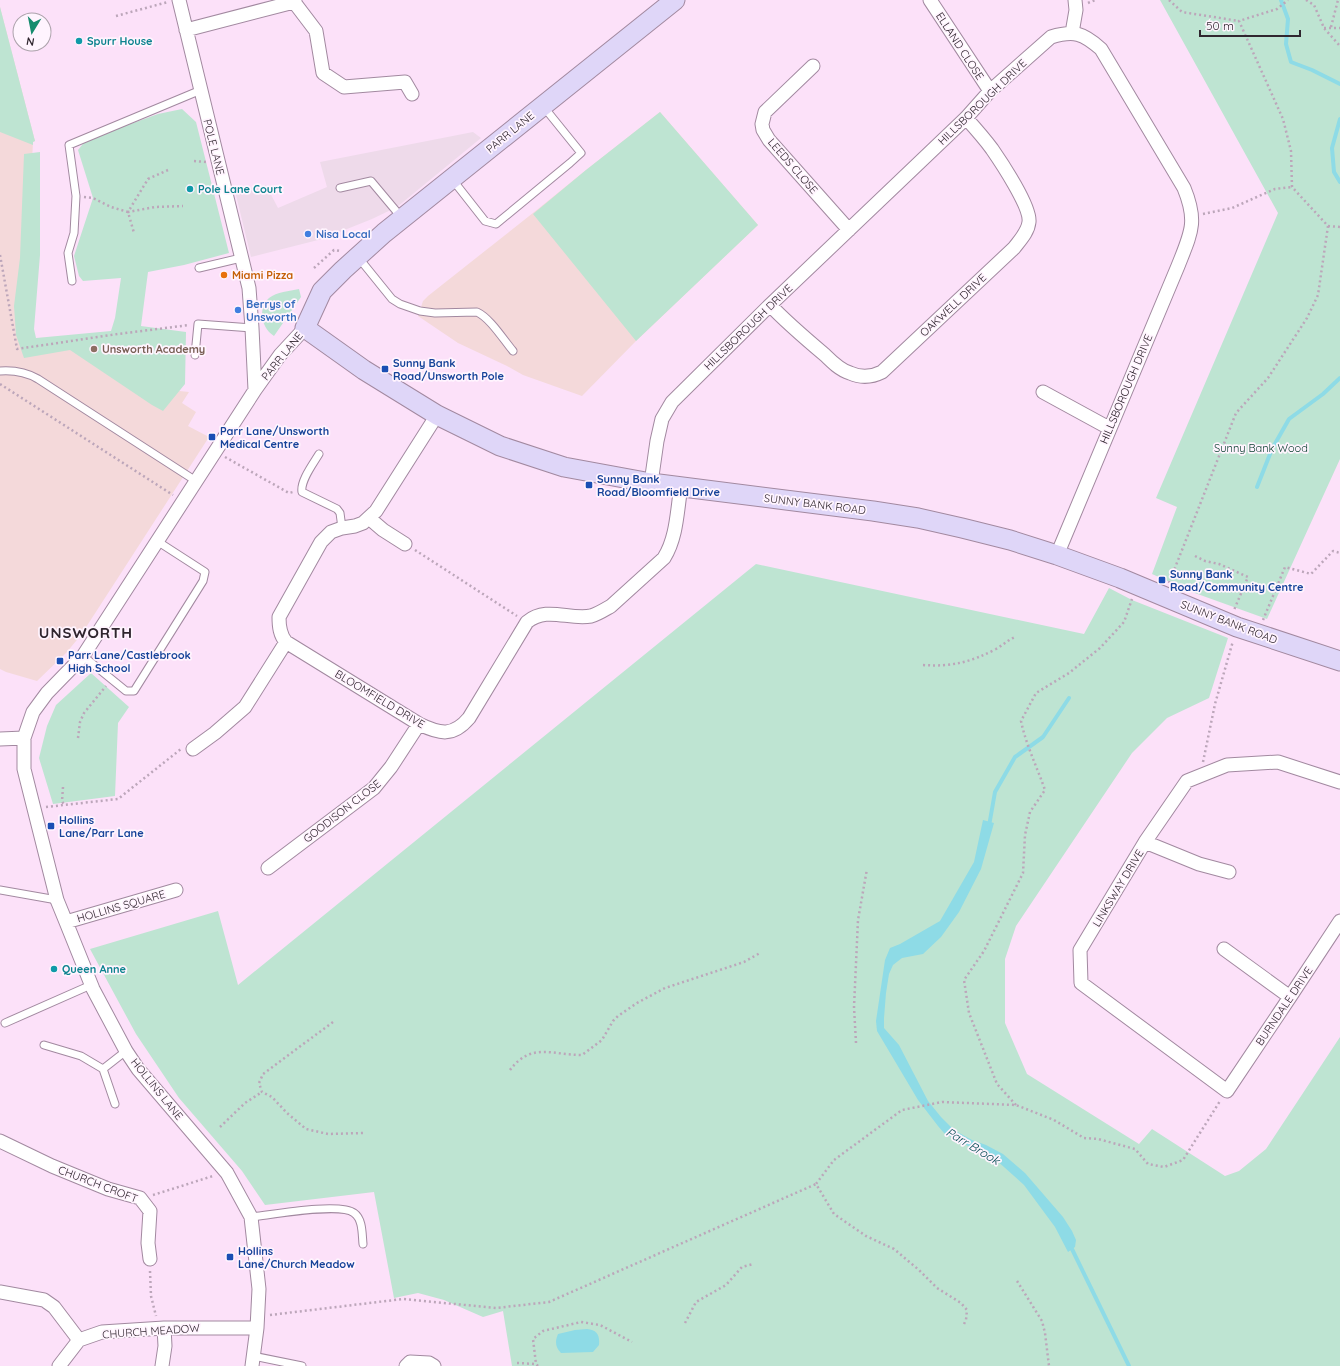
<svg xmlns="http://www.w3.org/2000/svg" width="1340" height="1366" viewBox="0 0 1340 1366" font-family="Quicksand,sans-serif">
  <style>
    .commercial { fill: #eedaea }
    .education { fill: #f4d9da }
    .green { fill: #bee4d2 }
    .water { fill: #8edbe6 }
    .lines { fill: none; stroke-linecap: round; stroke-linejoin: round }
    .stream { stroke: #8edbe6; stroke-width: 4 }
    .lane-casing { stroke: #a289a0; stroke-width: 9 }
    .street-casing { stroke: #a289a0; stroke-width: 15 }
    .secondary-casing { stroke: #a289a0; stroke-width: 21 }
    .path { stroke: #bca6ba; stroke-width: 2.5; stroke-dasharray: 2 3; stroke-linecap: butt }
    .lane { stroke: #fff; stroke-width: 7 }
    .street { stroke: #fff; stroke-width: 13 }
    .secondary { stroke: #dfd6f8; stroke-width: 19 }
    .culture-dot { fill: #0f9aa8; stroke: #fff4fe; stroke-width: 1.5 }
    .shop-dot { fill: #3f7fe0; stroke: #fff4fe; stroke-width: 1.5 }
    .food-dot { fill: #e8710a; stroke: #fff4fe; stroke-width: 1.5 }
    .education-dot { fill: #8d6e63; stroke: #fff4fe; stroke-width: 1.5 }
    .transit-dot { fill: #1a4fb4; stroke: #fff4fe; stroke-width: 1.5 }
    .labels { text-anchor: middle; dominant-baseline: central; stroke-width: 3.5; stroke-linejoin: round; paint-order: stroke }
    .culture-label { font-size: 11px; font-weight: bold; fill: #0d838f; stroke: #fff4fe; text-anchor: start }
    .street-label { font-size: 11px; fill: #30262f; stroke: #fff4fe }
    .shop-label { font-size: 11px; font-weight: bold; fill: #366cbe; stroke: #fff4fe; text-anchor: start }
    .food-label { font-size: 11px; font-weight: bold; fill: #c56008; stroke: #fff4fe; text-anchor: start }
    .education-label { font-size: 11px; font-weight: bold; fill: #785e54; stroke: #fff4fe; text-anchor: start }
    .transit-label { font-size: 11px; font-weight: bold; fill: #164399; stroke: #fff4fe; text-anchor: start }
    .park-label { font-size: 11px; fill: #043c2a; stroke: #fff4fe }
    .water-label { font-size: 12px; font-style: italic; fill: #054d55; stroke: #fff4fe }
    .district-label { font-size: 15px; font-weight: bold; letter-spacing: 1px; fill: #30262f; stroke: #fff4fe }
  </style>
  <rect width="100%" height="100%" fill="#fce1f9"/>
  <path class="commercial" d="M473,132L481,138L397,207L372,219L322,239L251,257L235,191L266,185L278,208L327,187L320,162Z"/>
  <path class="education" d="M0,7L35,141L33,142L31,180L29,356L114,341L170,390L189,392L182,403L196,412L188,426L209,437L81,635L66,653L37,681L6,672L0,669Z
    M660,112L758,225L636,341L582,396L523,375L507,366L458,343L418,316L423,301L428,296L538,209L586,170Z"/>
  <path class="green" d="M1160,0H1340V459L1267,619L1192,592L1152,574L1177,507L1156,498L1278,213Z
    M0,7L35,141L33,142V145L0,132Z
    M182,109L196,122L229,253L184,265L148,272L141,326L186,332L185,384L163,411L152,405L70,350L24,358L16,335L14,306L20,258L24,154L40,152V255L34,329L36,338L111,331L115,318L121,278L83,281L79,276L74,256L93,198L78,150L86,140L158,114Z
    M660,112L758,225L636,341L533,214L586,170Z
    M299,289L301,297L274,336C262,329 257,309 269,298C277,292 289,291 299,289Z
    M756,564L1084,634L1109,588L1132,600L1228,638L1209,698L1167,718L1132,753L1016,926L1005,959V1023L1027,1074L1139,1144L1152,1129L1225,1176L1239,1171L1266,1149L1340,1037V1366H512L503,1311L483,1317L444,1300L418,1293L394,1298L374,1192L265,1205L242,1171L179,1098L136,1034L90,949L218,911L238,985Z
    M91,673L129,707L118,723L115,796L53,804L39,758L47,726L56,705Z"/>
  <path class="water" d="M983,820L994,823L981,869L959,912L941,937L923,954L902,958L893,965L889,974L886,993L884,1018V1028L899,1045L928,1101L941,1117L954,1130L972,1140L986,1145L1003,1154L1025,1173L1063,1217L1072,1231L1076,1240L1075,1247L1068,1252L1055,1227L1024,1185L995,1159L960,1142L944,1133L938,1126L918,1100L877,1031L876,1021L885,960L890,948L900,944L940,921L974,862Z
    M587,1329C597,1330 600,1335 599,1345L593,1352L561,1353C555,1347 555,1341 558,1334L575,1330Z"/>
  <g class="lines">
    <path class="stream" d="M1281,0L1288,19L1286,44L1291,62L1312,70L1340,84
      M1340,119L1332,148L1334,172L1340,182
      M1257,487L1272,449L1289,419L1323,394L1340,378
      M989,826L995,792L1015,757L1043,737L1069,698
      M1070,1245L1129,1366"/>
    <defs>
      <path id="lane" d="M452,179L485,221L496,224L570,163L581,153L543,106
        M340,188L371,181L402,218
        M358,257L392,299L400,304L420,311L435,313L477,312C490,318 503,339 513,351
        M199,268L241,258
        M72,281L68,253L74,233L76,196L69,145L201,90
        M195,355L198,324L252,328
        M0,371C14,370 26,372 38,379L196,481
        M319,454C313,464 300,481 302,492L337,509L340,513L342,528
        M83,656L126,691H134L203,581L205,572L157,541
        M0,890L57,900
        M5,1023L91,985
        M44,1045L81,1056L103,1069L115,1104
        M103,1069L126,1051
        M251,1217C270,1215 340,1202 354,1213C363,1219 362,1235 363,1244
        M253,1356L302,1366"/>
      <path id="street" d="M179,0L249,288L252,328L255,390
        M930,0L990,91
        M294,2L316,31L323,73L344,87L405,82L412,94
        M186,30L294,2L295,0
        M1072,33L1076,10L1075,0
        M813,66L765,112L762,124L763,130L769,140L849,230
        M770,305C787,323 806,339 825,355C832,362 840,370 850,373C861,378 872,377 882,372L1014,248C1020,240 1028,232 1029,222C1031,207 1001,162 992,149C984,138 975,128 966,118
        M1043,392L1109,428
        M437,415L376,511L363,523L355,526L342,528L331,532L321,542L279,617C279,627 280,635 286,642L419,724C440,734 453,737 469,718L527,622C547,606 568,620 591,616C598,614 604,610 611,606L664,558C677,537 677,511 681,486
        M651,483L657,441L662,419L672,402L770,305L966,118L990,91L1051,37C1074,30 1083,33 1101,49L1184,188C1198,222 1191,233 1178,266L1057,555
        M369,518L383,530L405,544
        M0,739L24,738
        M193,749L215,733L245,707L286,642
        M1340,782L1278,762L1227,765L1187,781L1145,842L1080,950L1081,983L1227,1091L1290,997L1340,921
        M1145,842L1199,864L1229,872
        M268,868L374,788L391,767L419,724
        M66,922L176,890
        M1224,949L1290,997
        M0,1141L52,1166L108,1189L140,1198L150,1211L148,1243L150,1259
        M0,1292L44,1300L54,1307L79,1340
        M59,1366L79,1340L102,1332L164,1328H257
        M162,1366L165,1346L164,1328
        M252,1366L257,1328L259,1289L251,1217L227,1173L138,1069L126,1051L93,989L66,922L57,900L24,769V738L33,712L47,693L83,656L255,390L280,355L305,328
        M406,1366L410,1362L429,1363L434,1366"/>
      <path id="secondary" d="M675,0L384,233L343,270L322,291L305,328L364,370L437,415L500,446L564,467L651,483L873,511L918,518L962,528L1010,540L1057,555L1120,578L1237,627L1340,661"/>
    </defs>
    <use href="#lane" class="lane-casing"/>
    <use href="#street" class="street-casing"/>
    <use href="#secondary" class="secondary-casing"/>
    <path class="path" d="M1169,0L1182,12L1239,21
      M1306,0L1314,5L1324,28L1340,46
      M1088,3L1095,0
      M116,16L168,2
      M1331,27L1338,0
      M1324,28H1340
      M194,161L206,162
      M168,170L148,179L128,212L155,207L183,206
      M84,197L93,198L111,207L128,212L134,233
      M1203,214L1232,208L1275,189L1292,187
      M1328,226L1340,227
      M0,255L17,349L118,334L189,325
      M314,268L334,250L340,251
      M0,384L173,495
      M225,457L289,493L293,492
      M415,550L517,616
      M1195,556L1205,561L1219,564L1248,577L1234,610
      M1169,583L1236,413L1268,378L1307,318L1318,295L1328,226L1292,187L1291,151L1283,119L1239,21L1277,9L1288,0
      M1263,620L1285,567L1311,574L1333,551L1340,553
      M923,665C952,667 971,662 996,649C1003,645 1008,640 1015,637
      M78,738L80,722L84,713L106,686
      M1203,762L1215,704L1233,641
      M63,787L62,801L64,805
      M46,807L118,799L181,749
      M333,1022L263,1074L259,1083L262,1092L272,1097L287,1113L306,1129L328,1134L364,1133
      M856,1043L854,1007L858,920L867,869
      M510,1070C531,1042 552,1055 582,1055L602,1040L613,1021L618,1016L637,1003L665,988L744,962L760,953
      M1016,1105L997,1084L969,1013L964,980L984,951L1023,873L1025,835L1030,812L1045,790C1037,767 1026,745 1021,721L1036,693L1069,673L1100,648L1124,622L1132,599
      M220,1127L245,1103L262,1092
      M153,1195L213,1176
      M150,1271L151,1296L156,1316
      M1017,1281L1042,1321L1045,1333L1049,1366
      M270,1315L403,1299L496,1308L549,1302L816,1184
      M685,1323L696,1302L726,1285L742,1267L753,1264
      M964,1324L966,1320L967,1310L961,1303L937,1288L919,1270L894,1249L866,1236L834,1214L816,1184L834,1160L902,1110L942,1102L1016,1105L1054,1120L1084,1138L1098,1139L1135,1149L1148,1164L1164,1167L1183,1160L1220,1101
      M517,1363L536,1364
      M538,1366L536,1364L533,1339L543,1331L581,1322L600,1325L632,1342"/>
    <use href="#lane" class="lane"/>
    <use href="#street" class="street"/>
    <use href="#secondary" class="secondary"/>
  </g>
  <g class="culture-dot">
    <circle cx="79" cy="41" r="4"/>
    <circle cx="190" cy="189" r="4"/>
    <circle cx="54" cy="969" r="4"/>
  </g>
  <g class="shop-dot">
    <circle cx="308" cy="234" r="4"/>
    <circle cx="238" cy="310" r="4"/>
  </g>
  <circle class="food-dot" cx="224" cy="275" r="4"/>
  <circle class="education-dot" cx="94" cy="349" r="4"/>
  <g class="transit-dot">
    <rect x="381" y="365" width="8" height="8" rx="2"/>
    <rect x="208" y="433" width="8" height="8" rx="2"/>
    <rect x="585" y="481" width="8" height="8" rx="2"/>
    <rect x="1158" y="576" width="8" height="8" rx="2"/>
    <rect x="56" y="657" width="8" height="8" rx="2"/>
    <rect x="47" y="822" width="8" height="8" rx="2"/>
    <rect x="226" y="1253" width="8" height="8" rx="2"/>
  </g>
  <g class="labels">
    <g class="culture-label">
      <text x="87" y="41">Spurr House</text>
      <text x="198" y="189">Pole Lane Court</text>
      <text x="62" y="969">Queen Anne</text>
    </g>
    <g class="street-label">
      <text transform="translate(960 46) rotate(57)">ELLAND CLOSE</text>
      <text transform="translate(982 102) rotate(-44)">HILLSBOROUGH DRIVE</text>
      <text transform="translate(510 132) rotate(-39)">PARR LANE</text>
      <text transform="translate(214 147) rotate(76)">POLE LANE</text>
      <text transform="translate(793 166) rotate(49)">LEEDS CLOSE</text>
      <text transform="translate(953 305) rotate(-43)">OAKWELL DRIVE</text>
      <text transform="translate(748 327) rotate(-44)">HILLSBOROUGH DRIVE</text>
      <text transform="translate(282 356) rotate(-51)">PARR LANE</text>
      <text transform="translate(1126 389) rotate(-67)">HILLSBOROUGH DRIVE</text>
      <text transform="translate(815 504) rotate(7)">SUNNY BANK ROAD</text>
      <text transform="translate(1229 622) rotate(21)">SUNNY BANK ROAD</text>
      <text transform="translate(380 699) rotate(31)">BLOOMFIELD DRIVE</text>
      <text transform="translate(342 811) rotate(-38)">GOODISON CLOSE</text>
      <text transform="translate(1118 888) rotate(-59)">LINKSWAY DRIVE</text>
      <text transform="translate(121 906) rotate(-16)">HOLLINS SQUARE</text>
      <text transform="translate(1284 1006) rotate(-56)">BURNDALE DRIVE</text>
      <text transform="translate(157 1089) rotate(51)">HOLLINS LANE</text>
      <text transform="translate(98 1184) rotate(21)">CHURCH CROFT</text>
      <text transform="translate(151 1331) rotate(-4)">CHURCH MEADOW</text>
    </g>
    <g class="shop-label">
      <text x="316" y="234">Nisa Local</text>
      <text x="246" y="304">Berrys of<tspan x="246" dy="13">Unsworth</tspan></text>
    </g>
    <g class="food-label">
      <text x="232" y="275">Miami Pizza</text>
    </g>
    <g class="education-label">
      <text x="102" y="349">Unsworth Academy</text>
    </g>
    <g class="transit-label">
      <text x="393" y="363">Sunny Bank<tspan x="393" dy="13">Road/Unsworth Pole</tspan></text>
      <text x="220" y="431">Parr Lane/Unsworth<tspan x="220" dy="13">Medical Centre</tspan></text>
      <text x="597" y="479">Sunny Bank<tspan x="597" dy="13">Road/Bloomfield Drive</tspan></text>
      <text x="1170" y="574">Sunny Bank<tspan x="1170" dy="13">Road/Community Centre</tspan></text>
      <text x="68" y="655">Parr Lane/Castlebrook<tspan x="68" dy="13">High School</tspan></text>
      <text x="59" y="820">Hollins<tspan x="59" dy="13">Lane/Parr Lane</tspan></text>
      <text x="238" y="1251">Hollins<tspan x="238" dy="13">Lane/Church Meadow</tspan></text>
    </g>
    <g class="park-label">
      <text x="1261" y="448">Sunny Bank Wood</text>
    </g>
    <g class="water-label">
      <text transform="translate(973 1146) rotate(31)">Parr Brook</text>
    </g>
    <g class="district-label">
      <text x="86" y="632">UNSWORTH</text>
    </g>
  </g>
  <g transform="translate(32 32) rotate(190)"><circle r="19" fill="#fff4fe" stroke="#aca2ab"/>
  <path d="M0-3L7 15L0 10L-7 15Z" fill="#168c6e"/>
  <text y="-6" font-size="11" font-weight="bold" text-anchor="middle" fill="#30262f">N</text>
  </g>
  <path d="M1200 30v6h100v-6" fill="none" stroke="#30262f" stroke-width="2"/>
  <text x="1206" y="30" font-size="12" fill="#30262f" stroke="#fff4fe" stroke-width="3" paint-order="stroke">50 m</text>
</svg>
